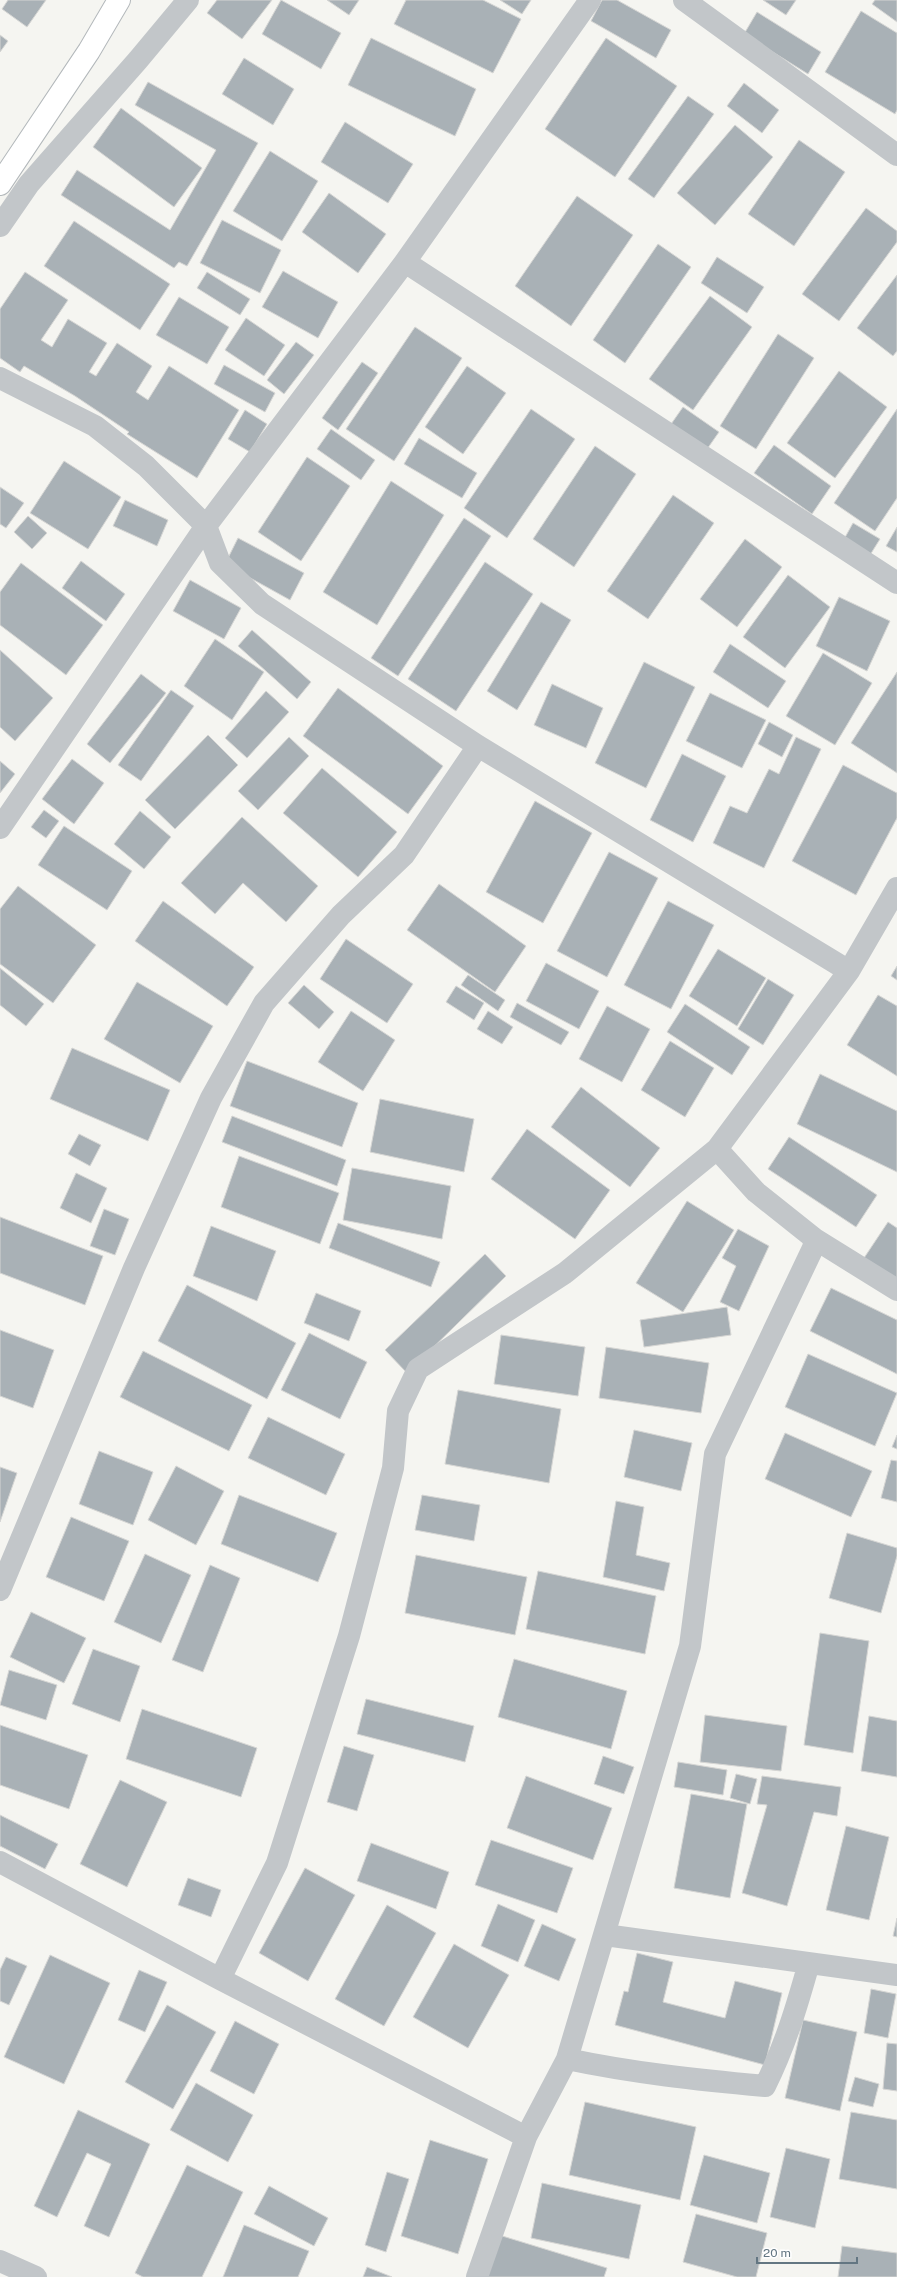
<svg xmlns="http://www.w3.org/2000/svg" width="897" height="2277" viewBox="0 0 897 2277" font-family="'Public Sans',sans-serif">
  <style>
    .building { fill: #a9b1b6; stroke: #d6d6d4 }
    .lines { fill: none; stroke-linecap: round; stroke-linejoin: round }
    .major-casing { stroke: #b3b8bb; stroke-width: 24 }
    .minor { stroke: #c2c6c9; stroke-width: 22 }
    .major { stroke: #fff; stroke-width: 22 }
  </style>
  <rect width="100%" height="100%" fill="#f5f5f1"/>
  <path class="building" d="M8,0H46L27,27L2,9Z
    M217,0H272L242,39L207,13Z
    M281,0L341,33L321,69L262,34Z
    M327,0H359L349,15Z
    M406,0H483L521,19L493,73L394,24Z
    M500,0H531L522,14Z
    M602,0H617L671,30L656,58L591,21Z
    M763,0H796L786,15Z
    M875,0H897V22L872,4Z
    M861,11L897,33V110L895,114L825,72Z
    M757,12L821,52L808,74L744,34Z
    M0,35L8,41L0,52Z
    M371,38L476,89L455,136L348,85Z
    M606,38L677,86L615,177L545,129Z
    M244,58L294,89L273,125L222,94Z
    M148,82L258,143L187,266L179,262L174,268L61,195L77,170L170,230L216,150L135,105Z
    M744,83L779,110L762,133L727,106Z
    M688,96L714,114L654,198L628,179Z
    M121,108L202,168L174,207L93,147Z
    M345,122L413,164L388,203L321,162Z
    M735,125L773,157L715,225L677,193Z
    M799,140L845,172L794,246L748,214Z
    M270,151L318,181L282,241L233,211Z
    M329,193L386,234L358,273L302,232Z
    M577,196L633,235L571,326L515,286Z
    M866,208L897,231V242L839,321L802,294Z
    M222,220L281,250L260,293L200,263Z
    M74,221L170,284L140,330L44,266Z
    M658,244L691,267L625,363L593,340Z
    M717,257L764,287L747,313L701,283Z
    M283,271L338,302L318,338L262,307Z
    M25,272L68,300L41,340L52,347L68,319L107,343L89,372L96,376L117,343L152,366L136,392L148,400L169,366L239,410L197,478L127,434L129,432L75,396L24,366L20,372L0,358V309Z
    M207,272L250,299L240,315L197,288Z
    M897,275V351L893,356L857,328Z
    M710,296L752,327L693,410L649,379Z
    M179,297L229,327L207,364L156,335Z
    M246,318L285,345L264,376L225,350Z
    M415,327L462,358L394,461L346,429Z
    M778,334L814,358L756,449L720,426Z
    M296,342L314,355L284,394L267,380Z
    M362,362L378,373L338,430L322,418Z
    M224,365L275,393L265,412L214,384Z
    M467,366L506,393L463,454L425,427Z
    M839,371L887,407L835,478L787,443Z
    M683,407L719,432L705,452L669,427Z
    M531,409L575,439L507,538L464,508Z
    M897,409V498L875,531L834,503Z
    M245,410L267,424L250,452L228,439Z
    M331,429L375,460L361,480L317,449Z
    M419,438L477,473L462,498L404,464Z
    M774,445L831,486L812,514L754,473Z
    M595,446L636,474L574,567L533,539Z
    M307,457L350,486L301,561L258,532Z
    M64,461L121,497L88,549L30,513Z
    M391,481L444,515L377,625L323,592Z
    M0,487L24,503L6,528L0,524Z
    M673,495L714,523L648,619L607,591Z
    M125,500L168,520L157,546L113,526Z
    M28,516L47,533L32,549L14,532Z
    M464,518L491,536L398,676L371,658Z
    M853,523L880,539L870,555L843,541Z
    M897,527V552L886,546Z
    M238,538L304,573L290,600L225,564Z
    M745,539L782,567L737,627L700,599Z
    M81,561L125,594L106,621L62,588Z
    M485,562L533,594L456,711L408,679Z
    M21,563L103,625L66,675L0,625V592Z
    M788,575L830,607L785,668L743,637Z
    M190,580L241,608L224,639L173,611Z
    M839,597L890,621L867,671L816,646Z
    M541,602L571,620L517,710L487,691Z
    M252,630L311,682L297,699L238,646Z
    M215,639L264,672L232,720L184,686Z
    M730,644L786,681L768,708L713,672Z
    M0,650L53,698L15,741L0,727Z
    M823,653L872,683L835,745L786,716Z
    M644,662L695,687L646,788L595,763Z
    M897,672V773L851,743Z
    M141,674L166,693L110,763L87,744Z
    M552,684L603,708L586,748L534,725Z
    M338,688L443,766L408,814L303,736Z
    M171,690L194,706L141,781L118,765Z
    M266,691L289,712L247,758L225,738Z
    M710,693L766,720L742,768L686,741Z
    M769,722L793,735L782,757L758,744Z
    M208,735L238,765L175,829L145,800Z
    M289,737L309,756L258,810L238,791Z
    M796,737L821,749L764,868L713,843L730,806L747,813L769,769L779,774Z
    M682,754L726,776L693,842L650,820Z
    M72,759L104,783L74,824L42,799Z
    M0,761L15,774L0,793Z
    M843,765L897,793V818L856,895L792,861Z
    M322,768L397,832L358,877L283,813Z
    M535,801L592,833L543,923L486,892Z
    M44,810L59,821L46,838L31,827Z
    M140,811L171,837L144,869L114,844Z
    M242,817L318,886L286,922L243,883L215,914L181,883Z
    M64,826L132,871L107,910L38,865Z
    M609,852L658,878L607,977L557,951Z
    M439,884L526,946L495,992L407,930Z
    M18,886L96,945L53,1003L0,964V909Z
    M163,901L254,967L227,1006L135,941Z
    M668,901L714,925L671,1009L624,985Z
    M346,939L413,984L387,1023L320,979Z
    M718,949L766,978L737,1026L689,996Z
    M546,963L599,991L579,1029L526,1001Z
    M897,966V980L891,976Z
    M0,968L44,1004L26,1026L0,1005Z
    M468,975L505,1000L498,1011L461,985Z
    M768,979L794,995L763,1045L738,1029Z
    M137,982L213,1026L180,1083L104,1039Z
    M304,985L334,1012L319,1029L288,1003Z
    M456,986L484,1003L474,1020L446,1002Z
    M878,995L897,1006V1076L847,1045Z
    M517,1003L569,1032L561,1045L510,1017Z
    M685,1004L750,1047L732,1075L667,1032Z
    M607,1006L650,1029L622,1082L579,1059Z
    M351,1011L395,1040L363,1091L318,1062Z
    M488,1011L513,1027L502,1044L477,1029Z
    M670,1041L714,1068L685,1117L641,1090Z
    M72,1048L170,1090L148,1141L50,1099Z
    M247,1061L358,1103L342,1147L230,1106Z
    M820,1074L897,1111V1172L797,1124Z
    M581,1087L660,1148L630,1187L551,1127Z
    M380,1099L474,1119L464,1172L370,1152Z
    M232,1116L346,1160L337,1186L222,1142Z
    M527,1129L610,1190L575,1239L491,1179Z
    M79,1134L101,1145L90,1166L68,1154Z
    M789,1137L877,1195L856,1227L768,1169Z
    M239,1156L339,1193L320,1244L221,1207Z
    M352,1168L451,1186L442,1239L343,1220Z
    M76,1173L107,1188L91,1223L60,1208Z
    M687,1201L734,1230L683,1312L636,1283Z
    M104,1209L129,1219L115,1255L90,1246Z
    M0,1217L103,1256L85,1305L0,1273Z
    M888,1222L897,1228V1280L864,1258Z
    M338,1223L440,1262L431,1287L329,1248Z
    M211,1226L276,1251L257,1301L193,1276Z
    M738,1229L769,1246L739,1311L720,1302L736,1266L722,1258Z
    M485,1254L506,1276L407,1373L385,1350Z
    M187,1285L296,1343L267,1399L158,1341Z
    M831,1288L897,1320V1374L810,1331Z
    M316,1293L361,1311L349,1341L304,1323Z
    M727,1307L731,1335L644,1347L640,1320Z
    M0,1330L54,1350L33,1408L0,1396Z
    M309,1333L367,1362L340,1419L281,1390Z
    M501,1335L585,1347L578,1396L494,1384Z
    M606,1347L709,1363L701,1413L599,1398Z
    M143,1351L252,1405L229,1451L120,1397Z
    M808,1354L897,1393L875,1446L785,1407Z
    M458,1390L561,1409L549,1483L445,1464Z
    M268,1417L345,1454L326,1495L248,1458Z
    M634,1430L692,1443L681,1491L624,1477Z
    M785,1433L872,1471L851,1517L765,1479Z
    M897,1435V1449L892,1447Z
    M99,1451L153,1472L133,1525L79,1504Z
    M891,1460L897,1461V1502L881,1498Z
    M176,1466L224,1491L196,1545L148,1520Z
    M0,1467L17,1473L0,1522Z
    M239,1495L337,1533L318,1582L221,1544Z
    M422,1495L480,1505L474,1541L415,1530Z
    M616,1501L644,1507L636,1555L670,1563L664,1591L603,1577Z
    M71,1517L129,1541L104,1601L46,1577Z
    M847,1533L897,1548V1556L881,1613L829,1598Z
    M145,1554L191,1575L161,1643L114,1622Z
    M416,1555L527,1577L515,1635L405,1613Z
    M210,1565L240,1578L203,1672L172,1660Z
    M538,1571L656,1596L645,1654L526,1629Z
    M31,1612L86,1638L64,1683L10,1657Z
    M820,1633L869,1641L853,1753L804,1745Z
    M93,1649L140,1666L120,1722L72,1704Z
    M514,1659L627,1691L611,1749L498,1717Z
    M9,1670L57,1685L46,1720L0,1705Z
    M366,1699L474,1726L465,1762L357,1734Z
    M142,1709L257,1748L241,1797L126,1759Z
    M705,1715L787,1726L781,1771L700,1762Z
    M869,1716L897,1721V1777L861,1771Z
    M0,1725L88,1755L69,1809L0,1785Z
    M344,1746L374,1755L357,1811L327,1802Z
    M603,1756L634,1767L624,1794L594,1784Z
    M678,1762L727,1770L723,1795L674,1787Z
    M736,1774L757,1779L750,1804L730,1798Z
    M526,1776L612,1808L593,1860L507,1828Z
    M762,1776L841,1787L837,1816L814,1812L787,1906L742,1893L767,1805L757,1804Z
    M120,1780L167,1802L127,1887L80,1864Z
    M691,1794L747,1804L730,1898L674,1888Z
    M0,1815L58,1844L45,1869L0,1846Z
    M846,1826L889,1837L869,1920L826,1910Z
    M491,1840L573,1868L557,1913L475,1885Z
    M371,1843L449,1872L436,1909L357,1881Z
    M305,1868L355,1895L308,1981L259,1953Z
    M188,1878L221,1890L211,1917L178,1905Z
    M498,1904L535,1920L518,1962L481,1946Z
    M387,1905L436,1933L384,2026L335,1999Z
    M897,1918V1937L893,1936Z
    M542,1924L576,1939L559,1981L524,1966Z
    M454,1944L509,1975L468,2048L413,2017Z
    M637,1953L673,1962L663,2002L725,2018L735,1981L782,1993L765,2065L615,2025L624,1991L628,1992Z
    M50,1955L110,1983L64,2084L4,2057Z
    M6,1957L27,1966L9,2005L0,2001V1970Z
    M139,1970L167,1982L145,2032L118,2020Z
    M871,1989L896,1994L888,2038L864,2033Z
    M167,2005L216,2032L173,2109L125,2082Z
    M803,2020L857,2032L840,2111L785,2098Z
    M235,2021L279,2044L254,2094L210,2071Z
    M887,2043L897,2044V2091L883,2089Z
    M855,2077L879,2084L873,2107L848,2101Z
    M196,2083L253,2115L228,2162L170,2130Z
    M585,2102L696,2127L680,2200L569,2175Z
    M78,2110L150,2144L109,2237L84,2226L111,2164L87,2153L57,2217L34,2206Z
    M851,2112L897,2120V2189L839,2179Z
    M430,2140L488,2159L458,2254L401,2236Z
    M786,2148L830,2159L815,2228L770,2217Z
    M704,2155L770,2173L757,2223L690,2205Z
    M187,2165L243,2192L202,2277H143L135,2273Z
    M387,2172L409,2179L386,2252L365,2245Z
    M542,2183L641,2205L629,2259L531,2238Z
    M269,2186L328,2218L314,2246L254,2214Z
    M696,2214L767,2233L756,2277H737L683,2262Z
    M244,2225L309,2251L298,2277H223Z
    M499,2235L607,2268L604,2277H486Z
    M842,2246L897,2253V2277H838Z
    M367,2267L392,2277H363Z"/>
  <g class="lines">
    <defs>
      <path id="major" d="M0,184L89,51L119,0"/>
    </defs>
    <use href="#major" class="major-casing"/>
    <path class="minor" d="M684,0L897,155
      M0,226L29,184L138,60L188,0
      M405,262L897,583
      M0,378L95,426L146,466L206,526L220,563L262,604L478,746L849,971
      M0,828L206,526L405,262L590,0
      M717,1149L756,1192L815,1239L897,1290
      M0,1590L134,1268L211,1098L264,1003L341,915L404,855L478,746
      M0,1862L220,1979L526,2137
      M605,1935L897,1975
      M220,1979L277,1863L349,1636L393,1468L398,1411L418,1369L565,1273L717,1149L849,971L897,888
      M567,2059C633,2073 699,2080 765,2086C785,2046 797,2006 809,1963
      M0,2261L36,2277
      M477,2277L526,2137L567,2059L690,1646L715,1454L813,1248L815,1239"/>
    <use href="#major" class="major"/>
  </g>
  <path d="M757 2257v6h100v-6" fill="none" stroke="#637682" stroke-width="2"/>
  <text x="763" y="2257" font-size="12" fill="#637682" stroke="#ffffff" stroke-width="3" paint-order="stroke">20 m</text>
</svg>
